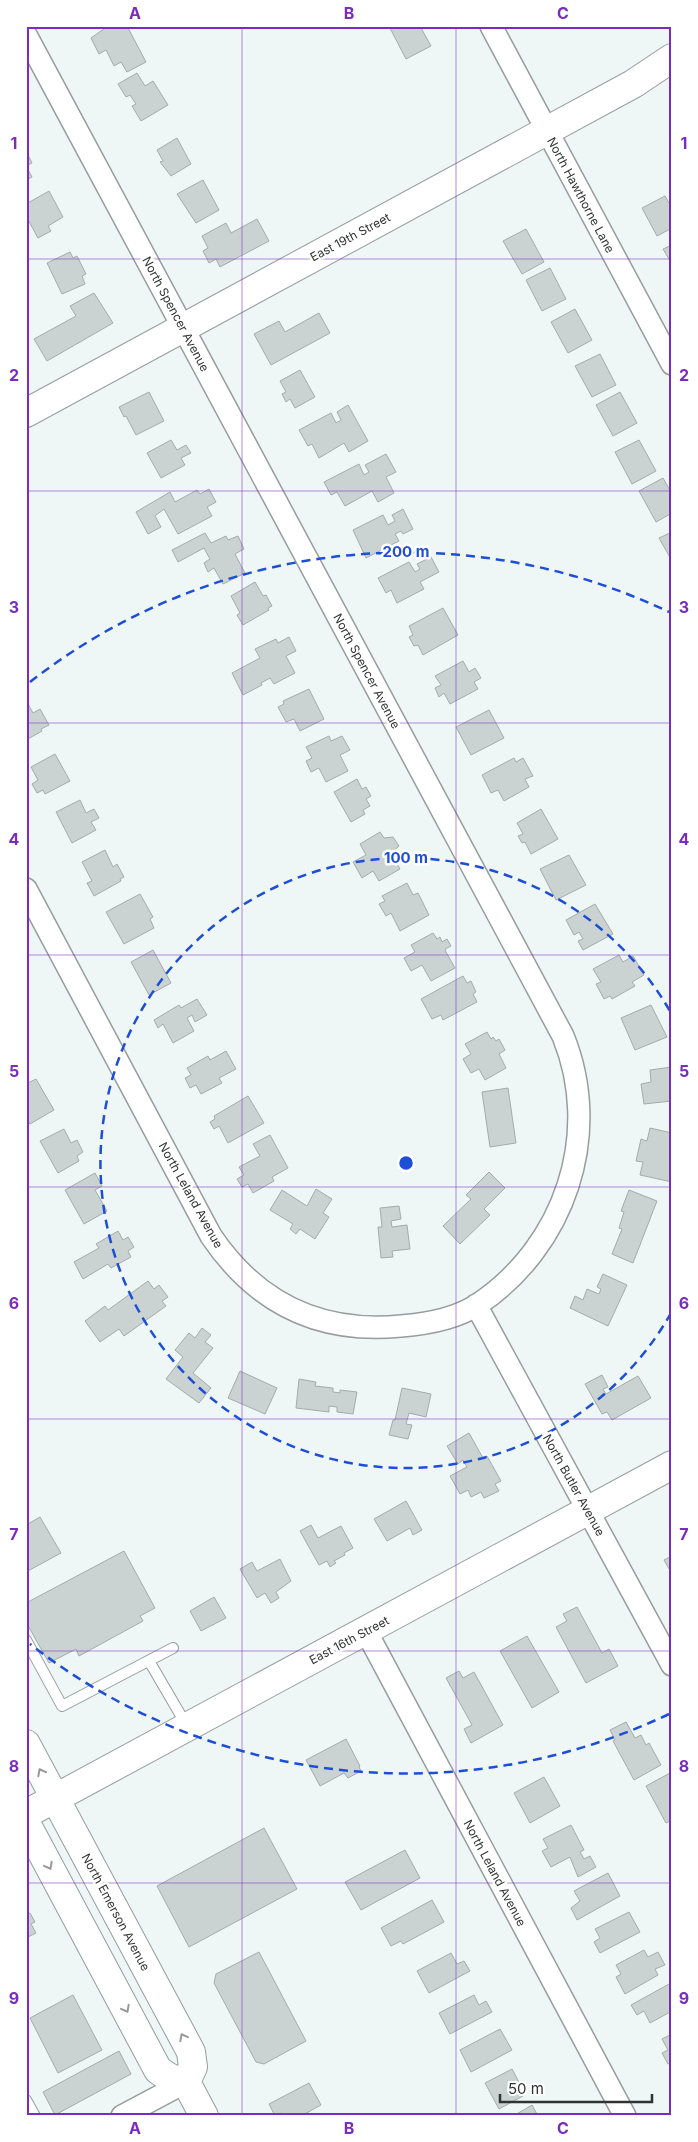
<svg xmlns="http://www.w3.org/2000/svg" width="698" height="2142" viewBox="0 0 698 2142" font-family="Inter,sans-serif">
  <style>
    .building { fill: #cbd3d2; stroke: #a4acab }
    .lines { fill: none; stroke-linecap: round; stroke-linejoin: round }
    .lane-casing { stroke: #969d9c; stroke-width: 12 }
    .street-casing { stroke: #969d9c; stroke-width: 24 }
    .secondary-casing { stroke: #969d9c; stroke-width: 30 }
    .primary-casing { stroke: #969d9c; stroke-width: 30 }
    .lane { stroke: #fff; stroke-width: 10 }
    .street { stroke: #fff; stroke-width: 21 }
    .secondary { stroke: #fff; stroke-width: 28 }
    .primary { stroke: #fff; stroke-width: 28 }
    .oneway { stroke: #989998 }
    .grid { fill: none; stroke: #7b2cbf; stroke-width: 1; stroke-opacity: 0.55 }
    .ring { fill: none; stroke: #1d4ed8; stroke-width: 2.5; stroke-dasharray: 9 6 }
    .labels { text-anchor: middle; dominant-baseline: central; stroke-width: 5; stroke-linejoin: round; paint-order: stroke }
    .street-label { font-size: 12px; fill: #303332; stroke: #fff }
    .centre { fill: #1d4ed8; stroke: #fff; stroke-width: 2.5 }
    .ring-label { font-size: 15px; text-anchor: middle; font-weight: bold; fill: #1d4ed8; stroke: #fff; stroke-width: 5; stroke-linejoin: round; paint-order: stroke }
    .neatline { fill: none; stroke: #7b2cbf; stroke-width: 2 }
    .grid-label { font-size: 16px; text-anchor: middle; font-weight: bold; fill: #7b2cbf }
  </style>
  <rect width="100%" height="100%" fill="#eff7f6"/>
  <path class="building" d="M108,26H127L146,62L127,72L121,62L114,66L106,50L99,54L91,38Z
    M393,26H420L431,46L406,59L390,28Z
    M137,73L145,86L153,81L168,105L141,121L132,106L136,104L130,95L126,97L118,84Z
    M177,138L191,164L171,176L160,162L163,161L157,150Z
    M26,151L32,163L26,166L32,177L26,180Z
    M203,180L219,210L196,223L177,194Z
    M49,191L63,217L48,226L51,231L38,238L26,216V204Z
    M665,196L672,208V228L657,236L642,208Z
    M257,219L269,241L220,267L216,259L209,263L203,251L208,248L202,236L226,223L231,233Z
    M526,229L544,262L522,274L503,241Z
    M672,245V264L663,249Z
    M70,252L73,258L77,256L86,274L82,276L85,284L62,294L47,263Z
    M550,268L566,299L542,311L526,280Z
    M94,293L113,323L47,361L34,339L76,316L70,306Z
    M575,309L592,340L568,353L551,322Z
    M319,313L330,333L271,365L254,334L279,321L285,332Z
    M600,354L616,385L592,397L575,366Z
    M300,370L315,397L295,408L290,399L286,402L282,394L286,392L280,381Z
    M149,392L164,421L136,435L126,416L124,417L119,407Z
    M620,392L637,423L613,436L596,405Z
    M348,405L368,441L349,452L344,443L319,458L312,444L308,446L299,430L331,413L336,423L341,420L337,412Z
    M171,440L177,450L186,445L191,453L181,458L185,465L161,478L147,453Z
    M639,440L656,471L632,484L615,452Z
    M386,454L396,472L386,477L394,493L378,502L372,491L345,506L337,492L331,495L324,482L359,464L364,475L369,472L365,465Z
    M663,478L672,494V513L656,522L639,491Z
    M209,489L216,502L207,507L212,516L178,534L164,509L155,516L161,527L148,534L136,512L170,492L175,502L197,490L200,494Z
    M403,509L413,529L403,534L401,531L395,534L399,541L366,558L353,530L383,515L388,525L395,521L392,515Z
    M672,532V561L659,538Z
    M205,533L211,543L226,536L228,540L238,536L244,549L235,554L245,573L223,584L214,568L208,572L204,563L210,559L204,548L178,562L172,550Z
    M431,557L439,572L420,582L424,589L397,603L391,590L386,593L378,578L409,562L415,572L420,569L417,564Z
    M255,582L263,596L266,595L272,606L268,608L269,610L243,625L237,615L240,613L231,596Z
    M443,608L458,635L423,655L418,645L414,646L409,637L413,635L409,626Z
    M289,637L296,651L286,656L295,673L274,684L270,678L261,683L262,685L243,695L232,673L260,658L255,649L276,639L278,643Z
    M463,661L469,672L475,668L481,678L474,682L478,689L450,704L444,693L439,697L435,688L441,685L435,676Z
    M309,689L324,719L300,731L294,719L286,722L278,707L284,704L283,701Z
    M28,704L33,713L40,709L49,725L41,729L42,731L26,740V705Z
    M489,710L504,738L471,755L456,727Z
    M329,736L331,741L342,736L350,750L340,755L348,771L326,782L319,768L311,772L306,761L312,758L306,747Z
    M55,754L70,781L45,794L43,790L37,793L32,784L38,780L31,767Z
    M514,758L516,762L523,758L533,776L525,779L529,787L504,801L498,790L491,793L482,775Z
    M357,779L362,789L366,787L371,796L366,799L370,806L363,810L365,814L351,822L334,792Z
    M80,800L86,813L94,809L99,818L91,822L96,830L72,843L56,812Z
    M541,809L558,839L531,854L525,842L522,843L518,836L523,834L517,823Z
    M380,832L384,838L393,837L399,846L391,853L400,869L379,881L373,871L362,878L353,862L366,855L360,844Z
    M105,850L113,867L117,864L124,877L120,879L121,881L94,896L87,883L92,881L82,862Z
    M569,855L586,885L556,900L540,869Z
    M407,883L413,895L418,893L429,915L400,931L391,913L386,916L379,904L385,901L382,896Z
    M140,894L153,917L150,919L154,928L124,944L106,912Z
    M595,904L613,934L583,950L578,941L583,939L579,932L574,935L566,920Z
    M433,933L437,939L440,937L442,942L447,939L451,946L445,949L446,952L455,968L431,981L422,965L411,971L404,958L415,952L411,945Z
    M153,950L171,983L149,995L131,962Z
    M619,955L623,962L633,956L644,975L632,982L635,986L612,999L610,996L604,999L596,984L601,982L593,969Z
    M463,976L467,983L471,981L476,992L473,994L477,1002L443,1020L441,1015L432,1019L421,999Z
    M197,999L207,1015L195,1022L192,1015L187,1018L194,1031L173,1043L163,1024L158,1028L154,1020L179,1005L181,1008Z
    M651,1005L667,1037L635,1050L621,1018Z
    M487,1032L491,1039L493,1037L496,1041L499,1039L505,1050L499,1054L506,1068L485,1080L479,1069L471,1073L463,1059L471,1054L465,1044Z
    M226,1051L236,1069L219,1078L222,1083L201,1094L196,1085L190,1088L185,1078L191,1075L187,1068L208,1056L210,1060Z
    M672,1067V1101L644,1104L641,1084L651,1082L650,1070Z
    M36,1079L54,1110L30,1124L26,1118V1084Z
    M508,1088L516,1143L490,1147L482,1092Z
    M248,1096L264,1123L228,1143L219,1126L214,1129L210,1122L215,1119L214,1116Z
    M650,1128L672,1133V1182L640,1175L643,1162L636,1161L641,1139L647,1141Z
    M64,1129L71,1143L77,1140L83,1152L77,1156L79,1161L58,1173L40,1141Z
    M270,1135L288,1168L272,1177L274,1181L253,1193L248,1184L242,1187L237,1179L244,1175L239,1167L260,1156L253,1144Z
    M489,1172L505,1188L484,1209L490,1215L460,1244L443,1226L471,1199L466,1195Z
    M95,1173L102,1186L95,1190L107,1211L84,1224L65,1190Z
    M316,1189L332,1199L323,1213L329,1217L315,1239L300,1229L296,1234L290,1229L293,1224L270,1210L282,1190L307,1206Z
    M629,1190L657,1201L633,1263L612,1254L622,1229L619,1228L624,1212L621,1211Z
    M399,1206L401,1219L391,1221L392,1227L407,1225L410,1249L392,1251L393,1257L381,1258L378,1227H382L380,1208Z
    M118,1231L123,1240L128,1237L134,1247L128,1251L131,1257L111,1268L108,1264L83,1279L74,1262L99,1248L96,1244Z
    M603,1274L627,1285L608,1326L570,1308L575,1296L583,1300L587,1289L599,1294L601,1289L597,1287Z
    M148,1281L154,1289L159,1285L168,1297L162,1301L166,1306L124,1336L119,1329L100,1342L85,1321L105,1306L108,1310Z
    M202,1328L211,1335L205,1342L213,1348L193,1373L211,1388L199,1403L166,1379L183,1357L175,1350L189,1333L195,1338Z
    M240,1371L277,1388L265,1414L228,1398Z
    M602,1375L608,1387L603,1389L606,1394L638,1376L651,1398L612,1420L607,1412L602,1414L585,1384Z
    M299,1379L316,1382L315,1386L333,1388V1392L340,1393V1390L357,1392L353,1414L337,1412V1407L329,1406V1412L296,1408Z
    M402,1388L431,1394L426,1417L409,1413L406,1424L412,1425L408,1439L389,1435L393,1420H395Z
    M469,1433L483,1458L487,1456L501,1481L495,1484L499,1491L484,1498L481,1492L471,1497L468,1490L460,1494L450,1476L467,1467L463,1460L458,1464L447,1446Z
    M406,1501L422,1530L413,1535L410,1528L387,1541L374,1519Z
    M40,1517L61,1553L26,1572V1525Z
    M311,1525L318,1538L341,1526L353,1548L344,1553L345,1555L334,1561L336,1563L330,1567L327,1561L319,1565L300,1531Z
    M124,1551L155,1608L140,1616L143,1621L79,1656L76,1649L49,1663L26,1622V1603Z
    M672,1556V1574L664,1560Z
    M280,1559L291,1581L276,1592L279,1598L271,1603L265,1593L257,1598L240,1569L252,1562L257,1571Z
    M214,1597L226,1618L201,1631L190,1611Z
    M577,1607L602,1653L609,1649L618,1666L586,1683L556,1627L567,1621L563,1614Z
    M527,1636L559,1692L532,1708L500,1651Z
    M459,1671L463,1678L474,1672L503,1725L471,1743L464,1729L472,1725L446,1678Z
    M626,1722L635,1738L641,1735L646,1745L649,1743L661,1765L634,1780L613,1741L615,1740L610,1730Z
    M346,1739L360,1766L359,1767L361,1771L348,1778L344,1773L320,1786L306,1760Z
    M672,1772V1820L666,1823L646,1786Z
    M544,1777L560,1806L530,1823L514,1793Z
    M571,1825L584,1850L580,1852L584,1859L590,1856L596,1867L578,1877L570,1857L551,1867L542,1851L548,1848L543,1839Z
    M264,1828L297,1889L189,1947L157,1886Z
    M405,1850L420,1878L361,1910L345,1882Z
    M608,1873L620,1896L577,1920L571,1908L580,1901L574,1891Z
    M432,1900L444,1922L403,1944L401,1941L391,1946L381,1928Z
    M629,1912L640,1932L600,1953L594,1942L600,1938L595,1929Z
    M30,1913L35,1922L31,1924L36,1933L26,1938V1914Z
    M644,1950L648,1957L658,1952L665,1965L655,1969L658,1975L625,1994L616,1977L621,1974L616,1965Z
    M259,1952L306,2041L264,2064L256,2062L214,1983L216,1974Z
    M451,1953L457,1964L464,1961L470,1971L429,1993L417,1971Z
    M671,1983L672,2011L650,2023L644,2011L637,2015L631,2005Z
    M73,1995L102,2050L58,2073L30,2018Z
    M474,1995L479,2005L486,2001L492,2012L450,2034L439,2013Z
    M500,2029L512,2050L471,2072L460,2050Z
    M672,2034V2062L668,2064L662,2053L668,2050L662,2039Z
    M119,2051L131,2074L55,2115L43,2092Z
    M512,2069L520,2084L517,2085L523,2096L499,2109L485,2083Z
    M309,2083L321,2105L301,2116H283L281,2113L275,2116L269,2104Z
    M532,2105L538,2116H513L527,2108Z"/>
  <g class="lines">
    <defs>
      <path id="lane" d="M26,1640L62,1706L173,1648
        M149,1661L187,1726
        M26,2100L35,2116"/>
      <path id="street" d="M491,26L672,364
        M26,35L563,1036C603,1134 565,1247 477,1305C455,1319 427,1324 401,1326C320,1334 257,1304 211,1236L26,889
        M476,1305L672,1665
        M366,1631L625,2116
        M122,2116L186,2082"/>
      <path id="secondary" d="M26,413L633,84L672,58
        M26,1814L672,1465"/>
      <path id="primary" d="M26,1744L191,2052L193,2067L186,2082
        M26,1823L158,2070L170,2078L186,2082
        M186,2082L204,2116"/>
    </defs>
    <use href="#lane" class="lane-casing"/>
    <use href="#street" class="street-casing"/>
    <use href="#secondary" class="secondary-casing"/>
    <use href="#primary" class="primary-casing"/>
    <use href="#lane" class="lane"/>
    <use href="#street" class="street"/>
    <use href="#secondary" class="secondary"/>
    <use href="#primary" class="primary"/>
  </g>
  <defs><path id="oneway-chevron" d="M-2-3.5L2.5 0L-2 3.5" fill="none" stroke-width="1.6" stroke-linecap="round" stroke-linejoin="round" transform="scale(1.25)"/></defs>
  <g class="oneway">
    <use href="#oneway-chevron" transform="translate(41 1772) rotate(-118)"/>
    <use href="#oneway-chevron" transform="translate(49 1866) rotate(62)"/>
    <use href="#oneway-chevron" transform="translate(126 2009) rotate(62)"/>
    <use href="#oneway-chevron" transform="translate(183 2037) rotate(-118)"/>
  </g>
  <path class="grid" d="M242,26V2116M456,26V2116M26,259H672M26,491H672M26,723H672M26,955H672M26,1187H672M26,1419H672M26,1651H672M26,1883H672"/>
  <g class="ring">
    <path d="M671 1313A305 305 0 1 1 671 1013"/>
    <path d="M669 1714A611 611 0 0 1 30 1644M30 682A611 611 0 0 1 669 612"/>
  </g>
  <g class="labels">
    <g class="street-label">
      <text transform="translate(581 195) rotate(62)">North Hawthorne Lane</text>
      <text transform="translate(350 237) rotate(-28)">East 19th Street</text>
      <text transform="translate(176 314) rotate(62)">North Spencer Avenue</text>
      <text transform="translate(367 671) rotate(62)">North Spencer Avenue</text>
      <text transform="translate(191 1195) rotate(61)">North Leland Avenue</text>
      <text transform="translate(574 1485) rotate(61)">North Butler Avenue</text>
      <text transform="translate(349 1640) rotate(-28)">East 16th Street</text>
      <text transform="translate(495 1873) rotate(62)">North Leland Avenue</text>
      <text transform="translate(116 1912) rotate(62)">North Emerson Avenue</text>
    </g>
  </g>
  <circle cx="406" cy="1163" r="8" class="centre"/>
  <g class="ring-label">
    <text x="406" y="557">200 m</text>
    <text x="406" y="863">100 m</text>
  </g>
  <rect width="698" height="2142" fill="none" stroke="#ffffff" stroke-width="55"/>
  <path d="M500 2094v8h152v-8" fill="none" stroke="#303332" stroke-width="2.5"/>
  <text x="508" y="2094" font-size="15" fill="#303332" stroke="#ffffff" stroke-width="4" paint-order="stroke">50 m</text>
  <rect x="28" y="28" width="642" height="2086" class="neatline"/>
  <g class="grid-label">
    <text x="135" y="19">A</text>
    <text x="349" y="19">B</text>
    <text x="563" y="19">C</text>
    <text x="14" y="149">1</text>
    <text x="684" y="149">1</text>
    <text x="14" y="381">2</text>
    <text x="684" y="381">2</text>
    <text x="14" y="613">3</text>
    <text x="684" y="613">3</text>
    <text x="14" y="845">4</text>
    <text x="684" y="845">4</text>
    <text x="14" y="1077">5</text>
    <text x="684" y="1077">5</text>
    <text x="14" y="1309">6</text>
    <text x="684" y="1309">6</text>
    <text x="14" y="1540">7</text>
    <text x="684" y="1540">7</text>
    <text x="14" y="1772">8</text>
    <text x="684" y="1772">8</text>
    <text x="14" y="2004">9</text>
    <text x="684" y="2004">9</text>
    <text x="135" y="2134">A</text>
    <text x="349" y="2134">B</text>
    <text x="563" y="2134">C</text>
  </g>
</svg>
